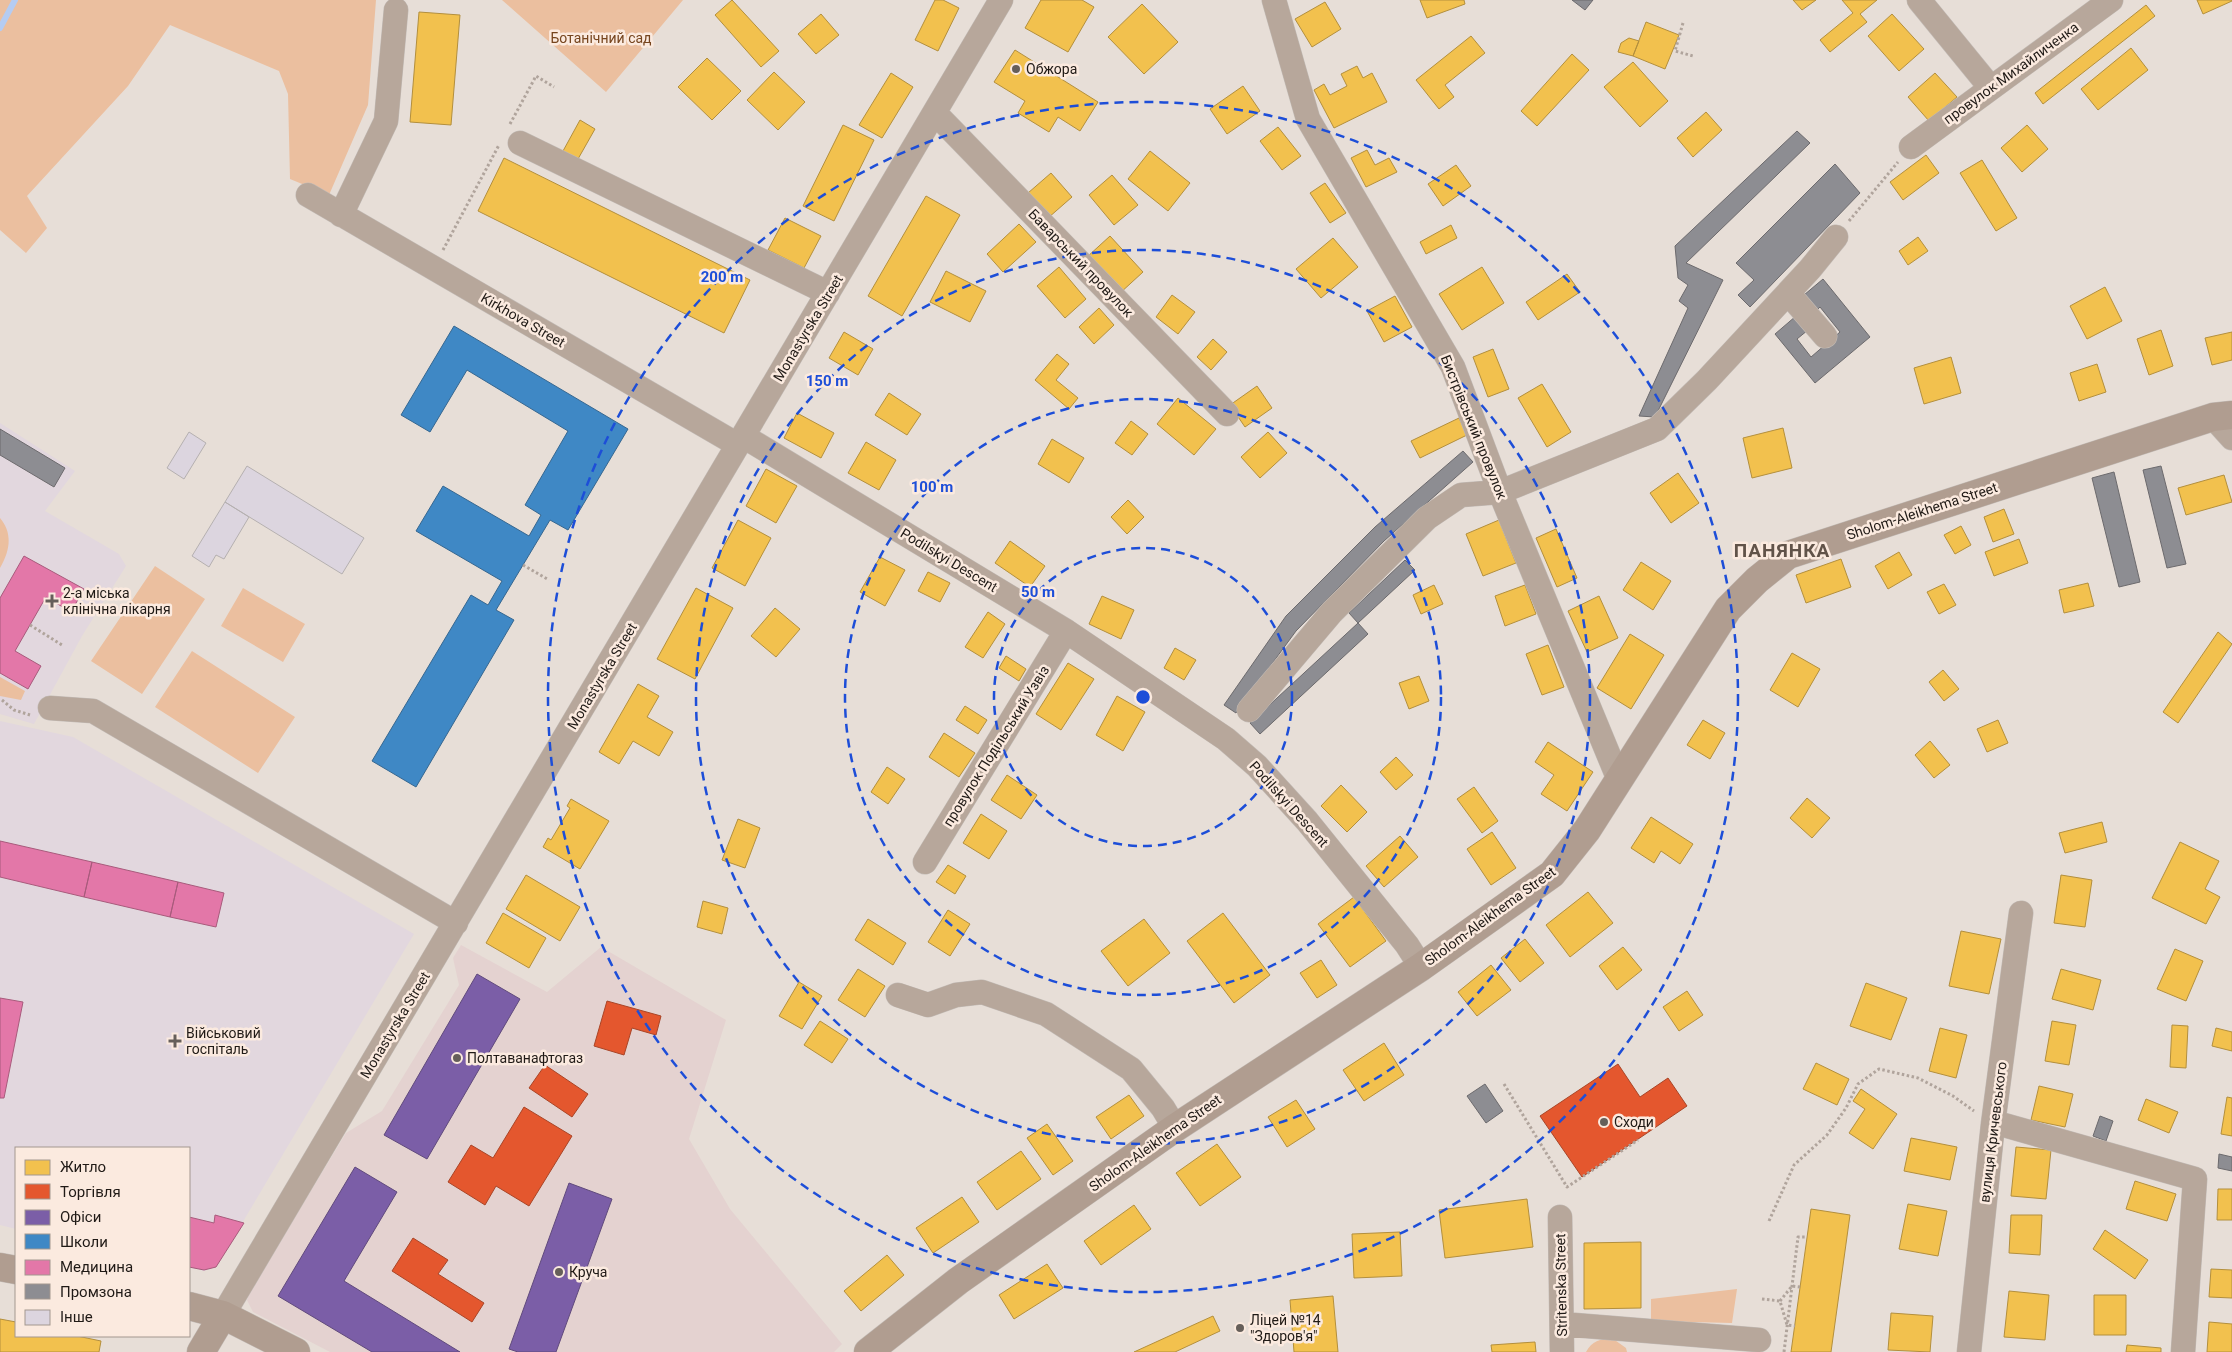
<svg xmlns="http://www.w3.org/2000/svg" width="2232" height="1352" viewBox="0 0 2232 1352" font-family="Roboto,sans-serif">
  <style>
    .commercial { fill: #e4d2d0 }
    .medical { fill: #e2d7de }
    .green { fill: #ebbf9f }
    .homes { fill: #f2c14e; stroke: #b38f3d }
    .shops { fill: #e4572e; stroke: #a94527 }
    .offices { fill: #7b5ea7; stroke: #604a7c }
    .schools { fill: #3f88c5; stroke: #366790 }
    .health { fill: #e377a8; stroke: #a85b7c }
    .industry { fill: #8d8d92; stroke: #6c6a6d }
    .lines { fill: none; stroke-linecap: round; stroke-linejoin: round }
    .stream { stroke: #b5ccf2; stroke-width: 6 }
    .building { fill: #dcd5df; stroke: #b5b0b0 }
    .minor-casing { stroke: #c2bbb6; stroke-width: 25 }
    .major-casing { stroke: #c2bbb6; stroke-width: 29 }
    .path { stroke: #b0a49c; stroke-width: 3; stroke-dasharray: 2.5 2.5; stroke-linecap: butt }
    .minor { stroke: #b7a79b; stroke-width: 24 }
    .major { stroke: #b09d90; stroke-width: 28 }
    .ring { fill: none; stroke: #1d4ed8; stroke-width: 2.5; stroke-dasharray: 9 6 }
    .poi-dot { fill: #665f5a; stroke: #fbeadf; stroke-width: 2 }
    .labels { text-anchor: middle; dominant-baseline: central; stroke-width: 5; stroke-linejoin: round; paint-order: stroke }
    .park-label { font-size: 14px; fill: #76451e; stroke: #fbeadf }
    .poi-label { font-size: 14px; fill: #201a16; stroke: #fbeadf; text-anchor: start }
    .street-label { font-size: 14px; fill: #201a16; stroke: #fbeadf }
    .district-label { font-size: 19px; font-weight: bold; letter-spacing: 1px; fill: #615349; stroke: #fbeadf }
    .centre { fill: #1d4ed8; stroke: #fbeadf; stroke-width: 2.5 }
    .ring-label { font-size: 15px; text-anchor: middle; font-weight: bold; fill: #1d4ed8; stroke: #fbeadf; stroke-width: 5; stroke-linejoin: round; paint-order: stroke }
  </style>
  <rect width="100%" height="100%" fill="#e7ded7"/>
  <path class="commercial" d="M461,945L547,992L601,947L726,1020L689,1139L730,1209L842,1344L834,1352H330L253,1312L247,1300L250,1291L346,1133L382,1111L459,985L453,958Z"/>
  <path class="medical" d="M0,423L75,471L45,511L119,554L126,566L82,636L34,724L0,714Z
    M0,721L73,737L414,934L216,1267L204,1271L189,1267V1148H16V1229L0,1225Z"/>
  <path class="green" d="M0,0H376L368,105L329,195L290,179L288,94L279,71L170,25L128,86L27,196L47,228L26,253L0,230Z
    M502,0H683L606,92Z
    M0,518C13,533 10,551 0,568Z
    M155,566L205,599L142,694L91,661Z
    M243,588L305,624L283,662L221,626Z
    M192,651L295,717L258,773L155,707Z
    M0,677L25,691L21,700L0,696Z
    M1737,1289L1732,1323L1651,1321V1299Z
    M1612,1338L1626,1348L1627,1352H1586C1592,1341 1600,1339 1612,1338Z"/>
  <path class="homes" d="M732,0L779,51L761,67L715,15Z
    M935,0H943L959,8L938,51L915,40Z
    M1041,0H1082L1094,7L1068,52L1025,28Z
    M1420,0H1464L1465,4L1427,18Z
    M1793,0H1816L1802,10Z
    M1842,0H1877L1860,14L1867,22L1830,52L1820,40L1853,13Z
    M2197,0H2232V1L2203,14Z
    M1325,2L1341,29L1312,47L1295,19Z
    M1142,4L1178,42L1144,74L1108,37Z
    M2146,5L2155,16L2043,104L2035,93Z
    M419,12L460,15L451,125L410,122Z
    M821,14L839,35L816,54L798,34Z
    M1892,14L1924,49L1899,71L1868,36Z
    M1646,22L1679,35L1665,69L1633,56Z
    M1471,36L1485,53L1445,85L1454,97L1439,109L1416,80Z
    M1629,38L1639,41L1633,56L1618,52L1621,43Z
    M2131,48L2148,70L2098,110L2081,89Z
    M1015,50L1098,102L1080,131L1058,117L1049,132L1018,113L1025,101L994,82Z
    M1572,54L1589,70L1537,126L1521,111Z
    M707,58L741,91L712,120L678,87Z
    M1633,62L1668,101L1640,127L1604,87Z
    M1357,66L1363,78L1372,73L1387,102L1334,128L1314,90L1324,84L1330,95L1347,86L1341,74Z
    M774,72L805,102L778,130L747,100Z
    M891,73L913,87L882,138L859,125Z
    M1935,73L1957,97L1929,121L1908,97Z
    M1243,86L1260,111L1227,134L1210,109Z
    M1706,112L1722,130L1693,157L1677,138Z
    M580,120L595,129L578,159L563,151Z
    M843,125L874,140L834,221L803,206Z
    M2027,125L2048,149L2022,172L2001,148Z
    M1278,127L1301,156L1282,170L1260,141Z
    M1367,150L1375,165L1389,158L1397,172L1366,187L1351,158Z
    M1150,151L1190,183L1168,211L1128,179Z
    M1926,155L1939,173L1903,200L1890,182Z
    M504,158L750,280L724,333L478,211Z
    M1982,160L2017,218L1996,231L1960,173Z
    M1456,165L1471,186L1443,206L1428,184Z
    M1051,173L1072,197L1048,218L1028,193Z
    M1112,175L1138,205L1114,225L1089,195Z
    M1325,183L1346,213L1330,223L1310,193Z
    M926,196L960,215L902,316L868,296Z
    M785,218L821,236L804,268L768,250Z
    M1019,224L1036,242L1003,272L987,254Z
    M1451,225L1457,238L1426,254L1420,242Z
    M1110,236L1143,272L1119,294L1087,257Z
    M1918,237L1928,251L1908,265L1899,251Z
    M1333,238L1358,267L1321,298L1296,269Z
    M1059,267L1086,299L1065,318L1037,286Z
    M1482,267L1504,303L1462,330L1439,294Z
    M946,271L986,291L970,322L930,302Z
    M1567,274L1580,292L1538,320L1526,302Z
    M2105,287L2122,321L2087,339L2070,306Z
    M1172,295L1195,312L1178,334L1156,317Z
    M1395,296L1412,327L1384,342L1367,311Z
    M1099,308L1114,325L1094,344L1079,327Z
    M2161,330L2173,366L2149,375L2137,339Z
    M844,332L873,349L858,375L829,358Z
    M2232,332V360L2212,365L2205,338Z
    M1213,339L1227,352L1211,370L1197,357Z
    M1493,349L1509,389L1488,397L1473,357Z
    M1057,354L1069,364L1056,380L1078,398L1069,409L1035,380Z
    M1951,357L1961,393L1924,404L1914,368Z
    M2097,364L2106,392L2079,401L2070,373Z
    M1542,384L1571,432L1547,447L1518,398Z
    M1257,386L1272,408L1245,427L1230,405Z
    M889,393L921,414L907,435L875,415Z
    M1178,398L1216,429L1194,455L1157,424Z
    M797,413L834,433L821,458L784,438Z
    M1459,418L1467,435L1420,458L1411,441Z
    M1131,421L1148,434L1132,455L1115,443Z
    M1783,428L1792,468L1752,478L1743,438Z
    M1268,432L1287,453L1260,478L1241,457Z
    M1052,439L1084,458L1069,483L1038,464Z
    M866,442L896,460L879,490L848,473Z
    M766,469L797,486L776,523L746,506Z
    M1678,473L1699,503L1671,523L1650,493Z
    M2224,475L2232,502L2186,515L2178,488Z
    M1128,500L1144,517L1127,534L1111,517Z
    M2004,509L2014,534L1993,542L1984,517Z
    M738,520L771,538L745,586L712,568Z
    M1499,520L1516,563L1483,576L1466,534Z
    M1961,526L1971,545L1955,554L1944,535Z
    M1556,529L1577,578L1557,587L1536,538Z
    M2019,539L2028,563L1994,576L1985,552Z
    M1010,541L1045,566L1030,587L995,563Z
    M1899,552L1912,575L1888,589L1875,566Z
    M880,557L905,570L885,606L860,592Z
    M1841,559L1851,587L1806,603L1796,575Z
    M1641,562L1671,581L1653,610L1623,590Z
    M928,572L950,583L940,602L918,591Z
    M2088,583L2094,606L2064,613L2059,590Z
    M1944,584L1956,605L1939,614L1927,592Z
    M1434,585L1443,604L1421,614L1413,595Z
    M1525,585L1536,614L1505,626L1495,596Z
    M696,588L733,608L695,679L657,659Z
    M1102,596L1134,610L1121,639L1089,624Z
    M1599,596L1618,638L1587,652L1568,611Z
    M775,608L800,629L776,657L751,636Z
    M988,612L1005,624L983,658L965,647Z
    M2218,632L2232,644L2178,723L2163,712Z
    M1630,634L1664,655L1631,709L1597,688Z
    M1548,645L1564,687L1542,695L1526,654Z
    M1175,648L1196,660L1184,680L1164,668Z
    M1792,653L1820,669L1798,707L1770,690Z
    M1006,656L1026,669L1019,681L999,668Z
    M1068,663L1094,679L1061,730L1036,714Z
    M1943,670L1959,689L1944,701L1929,682Z
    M1419,676L1429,701L1409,709L1399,683Z
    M638,684L659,696L647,717L673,732L659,756L633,741L619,764L599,752Z
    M1117,696L1145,712L1123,751L1096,735Z
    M965,706L987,720L978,734L956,720Z
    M1703,720L1725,733L1710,759L1687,745Z
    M1998,720L2008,743L1987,752L1977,729Z
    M944,733L975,753L959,777L929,757Z
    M1930,741L1950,765L1934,778L1915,755Z
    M1548,742L1593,772L1567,811L1541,794L1554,775L1535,762Z
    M1396,757L1413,775L1396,790L1380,772Z
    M887,767L905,779L888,804L871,792Z
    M1007,775L1037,795L1021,819L991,800Z
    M1341,785L1367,812L1347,832L1321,806Z
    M1474,787L1498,821L1482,833L1457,799Z
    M1807,798L1830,818L1812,838L1790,818Z
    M571,799L609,821L580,869L543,847L548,838L551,840L570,808L567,806Z
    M981,814L1007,831L989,859L963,843Z
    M1651,817L1693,844L1680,864L1661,851L1654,863L1631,848Z
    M738,819L760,828L745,868L722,860Z
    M2102,822L2107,842L2065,853L2059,833Z
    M1492,832L1516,868L1491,885L1467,849Z
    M1400,836L1418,857L1384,887L1366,866Z
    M2180,842L2219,861L2205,889L2220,897L2206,924L2152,898Z
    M948,865L966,876L955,894L936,882Z
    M526,875L580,907L560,941L506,909Z
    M2061,875L2092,880L2085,927L2054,923Z
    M1588,892L1613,923L1570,957L1546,925Z
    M1354,897L1386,941L1350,967L1318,924Z
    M703,901L728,908L722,934L697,927Z
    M948,910L970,924L950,956L928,942Z
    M503,913L546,938L529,968L486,943Z
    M1223,913L1270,975L1234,1003L1187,941Z
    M868,919L906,943L893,965L855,940Z
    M1144,919L1170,953L1128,986L1101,951Z
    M1961,931L2001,939L1989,994L1949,986Z
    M1525,939L1544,963L1520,982L1501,958Z
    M1623,947L1642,970L1617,990L1599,966Z
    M2175,949L2203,961L2186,1001L2157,989Z
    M1321,960L1337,985L1317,998L1300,973Z
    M1491,965L1511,990L1477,1016L1458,992Z
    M858,969L885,986L865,1017L838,1000Z
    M2061,969L2101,980L2093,1010L2052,999Z
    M799,982L822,996L802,1029L779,1016Z
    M1866,983L1907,998L1891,1040L1850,1026Z
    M1687,991L1703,1015L1679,1031L1663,1007Z
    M820,1021L848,1039L832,1063L804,1045Z
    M2052,1021L2076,1025L2069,1065L2045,1061Z
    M2172,1025L2188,1026L2186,1068L2170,1067Z
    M1940,1028L1967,1035L1956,1078L1929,1071Z
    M2216,1028L2232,1032V1051L2212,1046Z
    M1384,1043L1404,1075L1364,1101L1343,1070Z
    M1816,1063L1849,1079L1837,1105L1803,1089Z
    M2039,1086L2073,1094L2065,1127L2031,1120Z
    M1861,1089L1897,1114L1873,1149L1849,1133L1865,1109L1853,1101Z
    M1129,1095L1144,1116L1111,1139L1096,1117Z
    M2227,1097L2232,1098V1136L2221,1134Z
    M2146,1099L2178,1112L2169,1133L2138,1120Z
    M1296,1100L1315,1129L1287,1147L1268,1117Z
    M1047,1124L1073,1161L1053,1175L1027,1138Z
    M1911,1138L1957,1147L1950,1180L1904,1171Z
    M1217,1144L1241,1177L1200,1206L1176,1173Z
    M2016,1147L2051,1150L2046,1199L2011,1196Z
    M1021,1151L1041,1179L997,1210L977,1182Z
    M2135,1181L2176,1194L2167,1221L2126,1209Z
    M2218,1189H2232V1220H2217Z
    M962,1197L979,1222L933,1253L916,1228Z
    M1527,1199L1533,1247L1445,1258L1439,1210Z
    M1908,1204L1947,1211L1938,1256L1899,1249Z
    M1134,1205L1151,1229L1101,1265L1084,1241Z
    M1811,1209L1850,1215L1831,1352H1791Z
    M2011,1215H2042L2040,1255L2009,1253Z
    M2105,1230L2148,1260L2135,1279L2093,1249Z
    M1400,1232L1402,1276L1354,1278L1352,1234Z
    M1641,1242V1308L1584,1309V1243Z
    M887,1255L904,1275L861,1311L844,1291Z
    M1047,1264L1063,1288L1014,1319L999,1295Z
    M2211,1269L2232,1270V1298L2209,1297Z
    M2009,1291L2049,1295L2045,1340L2004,1337Z
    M2094,1295H2126V1335H2094Z
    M1333,1296L1338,1352H1294L1290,1300Z
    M1891,1313L1933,1316L1930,1352L1888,1350Z
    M1213,1316L1220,1331L1175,1352H1134Z
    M0,1319L16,1322V1336H77L101,1341L99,1352H0Z
    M2209,1322L2232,1324V1352H2207Z
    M1535,1342L1536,1352H1492L1491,1345Z
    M2127,1345L2161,1348V1352H2126Z"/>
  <path class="shops" d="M607,1001L661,1016L656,1035L632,1028L624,1055L594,1046Z
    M1618,1064L1640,1097L1668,1078L1687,1106L1582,1177L1540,1116Z
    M545,1065L588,1094L572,1117L529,1088Z
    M524,1107L572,1136L529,1206L496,1186L485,1205L448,1182L471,1145L493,1158Z
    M413,1238L448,1260L438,1274L484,1303L472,1322L392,1271Z"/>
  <path class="offices" d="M477,974L520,999L427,1159L384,1135Z
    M355,1167L397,1192L344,1281L460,1352H372L278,1296Z
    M569,1183L612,1199L556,1352H518L509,1349Z"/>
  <path class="schools" d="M454,326L628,429L568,530L550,520L496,610L514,620L416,787L372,761L471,595L488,605L502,581L416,531L443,486L529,536L541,515L525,505L568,431L467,370L430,432L401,415Z"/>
  <path class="health" d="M24,556L84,589L71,612L46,597L15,651L41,666L28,689L0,673V598Z
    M0,841L92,862L84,897L0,877Z
    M92,862L178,882L170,917L84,897Z
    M178,882L224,893L216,927L170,917Z
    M0,998L23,1002L4,1098H0Z
    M215,1215L244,1223L216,1267L204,1270L189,1267V1217L214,1223Z"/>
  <path class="industry" d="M1572,0H1593L1585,10Z
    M1797,131L1810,143L1686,263L1723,280L1655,417L1639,416L1688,308L1679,301L1688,285L1678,278L1675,246Z
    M1835,164L1860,193L1750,307L1738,295L1754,280L1736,263Z
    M1823,279L1870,337L1815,383L1775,334L1796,316L1808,330L1797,339L1811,357L1840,332L1820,307L1817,310L1804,295Z
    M0,429L65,468L54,487L0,455Z
    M1463,451L1473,462L1384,541L1296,631L1236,713L1224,705L1286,616L1375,527Z
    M2161,466L2186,564L2167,568L2143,470Z
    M2114,472L2140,582L2119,587L2092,478Z
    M1405,560L1415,570L1358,623L1349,613Z
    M1358,623L1368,634L1260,734L1250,723Z
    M1485,1084L1503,1111L1486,1123L1467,1096Z
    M2100,1116L2113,1121L2106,1141L2093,1136Z
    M2219,1154L2232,1157V1171L2218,1168Z"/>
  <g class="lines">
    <path class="stream" d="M0,28L15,0"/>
  </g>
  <path class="building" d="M189,432L206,443L184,479L167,468Z
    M247,466L364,538L342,574L225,502Z
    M225,502L249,517L224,559L216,555L209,567L192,556Z"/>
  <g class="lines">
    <defs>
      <path id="minor" d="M1274,0L1308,119L1453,367L1500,492L1619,780
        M1919,0L1990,87
        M935,113L1227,414
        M520,143L828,293
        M1911,147L2111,0
        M308,195L738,445
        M341,215L386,121L396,10
        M1788,293L1825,336
        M2213,417L2232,438
        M743,436L1066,631L1226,739L1257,766L1307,821L1407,945L1421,967
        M50,708L93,711L456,923
        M1249,710L1332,612L1427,518L1461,495L1500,492L1657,429L1707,380L1810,269L1836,237
        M925,862L1066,631
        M898,995L928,1005L956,995L982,992L1046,1014L1131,1069L1163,1108L1175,1128
        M1993,1124L2004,1125L2195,1179L2183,1352
        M1560,1217L1562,1352
        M223,1315L1001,0
        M1562,1324L1759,1340
        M1969,1352L1993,1124L2021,913"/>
      <path id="major" d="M0,1267L16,1270
        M189,1306L223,1315L296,1352
        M201,1352L223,1315
        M868,1352L958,1281L1175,1128L1421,967L1552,874L1587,830L1728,609L1757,580L1788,555L2213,417L2232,415"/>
    </defs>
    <use href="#minor" class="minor-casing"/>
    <use href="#major" class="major-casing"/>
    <path class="path" d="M1683,23L1675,51L1693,56
      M510,124L536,76L554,87
      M1849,221L1898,162
      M443,250L499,145
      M523,565L549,580
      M30,625L62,645
      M2,700L14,710L30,715
      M1504,1084L1567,1187L1638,1140
      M1769,1221L1794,1165L1827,1135L1846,1108L1858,1084L1879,1069L1918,1078L1953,1096L1974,1111
      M1762,1299L1780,1301L1787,1325L1795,1326
      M1780,1301L1792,1286L1800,1287
      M1784,1352L1798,1237H1807"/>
    <use href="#minor" class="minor"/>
    <use href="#major" class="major"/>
  </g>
  <g class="ring">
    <circle cx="1143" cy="697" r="149"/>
    <circle cx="1143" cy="697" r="298"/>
    <circle cx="1143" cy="697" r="447"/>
    <circle cx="1143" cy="697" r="595"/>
  </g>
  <g class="poi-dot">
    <circle cx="1016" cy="69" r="5"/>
    <path d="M49.5 593.5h5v5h5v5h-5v5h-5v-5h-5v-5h5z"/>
    <path d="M172.5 1033.5h5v5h5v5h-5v5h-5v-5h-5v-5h5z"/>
    <circle cx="457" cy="1058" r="5"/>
    <circle cx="1604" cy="1122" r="5"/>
    <circle cx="559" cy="1272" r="5"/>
    <circle cx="1240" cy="1328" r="5"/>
  </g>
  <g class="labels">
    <g class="park-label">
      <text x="601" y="38">Ботанічний сад</text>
    </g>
    <g class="poi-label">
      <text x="1026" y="69">Обжора</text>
      <text x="63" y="593">2-а міська<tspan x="63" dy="16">клінічна лікарня</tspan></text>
      <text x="186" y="1033">Військовий<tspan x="186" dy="16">госпіталь</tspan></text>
      <text x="467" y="1058">Полтаванафтогаз</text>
      <text x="1614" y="1122">Сходи</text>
      <text x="569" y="1272">Круча</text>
      <text x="1250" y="1320">Ліцей №14<tspan x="1250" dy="16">"Здоров'я"</tspan></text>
    </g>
    <g class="street-label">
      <text transform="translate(2011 73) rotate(-36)">провулок Михайличенка</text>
      <text transform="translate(1081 263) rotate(46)">Баварський провулок</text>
      <text transform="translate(523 320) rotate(30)">Kirkhova Street</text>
      <text transform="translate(808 328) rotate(-59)">Monastyrska Street</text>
      <text transform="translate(1474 427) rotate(68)">Бистрівський провулок</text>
      <text transform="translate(1922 511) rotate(-18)">Sholom-Aleikhema Street</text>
      <text transform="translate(949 560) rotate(31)">Podilskyi Descent</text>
      <text transform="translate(602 676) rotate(-59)">Monastyrska Street</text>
      <text transform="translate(996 746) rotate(-58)">провулок Подільський Узвіз</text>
      <text transform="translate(1289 804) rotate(48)">Podilskyi Descent</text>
      <text transform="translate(1490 916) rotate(-36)">Sholom-Aleikhema Street</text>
      <text transform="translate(395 1025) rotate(-59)">Monastyrska Street</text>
      <text transform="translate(1993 1132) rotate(-83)">вулиця Кричевського</text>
      <text transform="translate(1155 1143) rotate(-35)">Sholom-Aleikhema Street</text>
      <text transform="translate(1561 1285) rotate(-91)">Stritenska Street</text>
    </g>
    <g class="district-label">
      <text x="1782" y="550">ПАНЯНКА</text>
    </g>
  </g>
  <circle cx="1143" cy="697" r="8" class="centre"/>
  <g class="ring-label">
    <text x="722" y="282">200 m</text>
    <text x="827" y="386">150 m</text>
    <text x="932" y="492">100 m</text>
    <text x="1038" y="597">50 m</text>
  </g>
  <rect x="15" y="1147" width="175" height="190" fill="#fbeadf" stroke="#a3978f"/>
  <rect x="25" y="1160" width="25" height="15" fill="#f2c14e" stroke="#a3978f"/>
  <text x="60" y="1172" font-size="15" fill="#201a16">Житло</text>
  <rect x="25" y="1184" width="25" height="15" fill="#e4572e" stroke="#a3978f"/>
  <text x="60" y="1197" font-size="15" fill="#201a16">Торгівля</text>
  <rect x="25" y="1210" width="25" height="15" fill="#7b5ea7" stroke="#a3978f"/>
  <text x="60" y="1222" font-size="15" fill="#201a16">Офіси</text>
  <rect x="25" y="1234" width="25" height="15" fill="#3f88c5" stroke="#a3978f"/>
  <text x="60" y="1247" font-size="15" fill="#201a16">Школи</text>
  <rect x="25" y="1260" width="25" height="15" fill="#e377a8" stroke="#a3978f"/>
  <text x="60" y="1272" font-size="15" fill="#201a16">Медицина</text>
  <rect x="25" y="1284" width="25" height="15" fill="#8d8d92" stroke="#a3978f"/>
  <text x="60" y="1297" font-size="15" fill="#201a16">Промзона</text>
  <rect x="25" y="1310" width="25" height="15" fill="#dcd5df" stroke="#a3978f"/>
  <text x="60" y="1322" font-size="15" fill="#201a16">Інше</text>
</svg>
